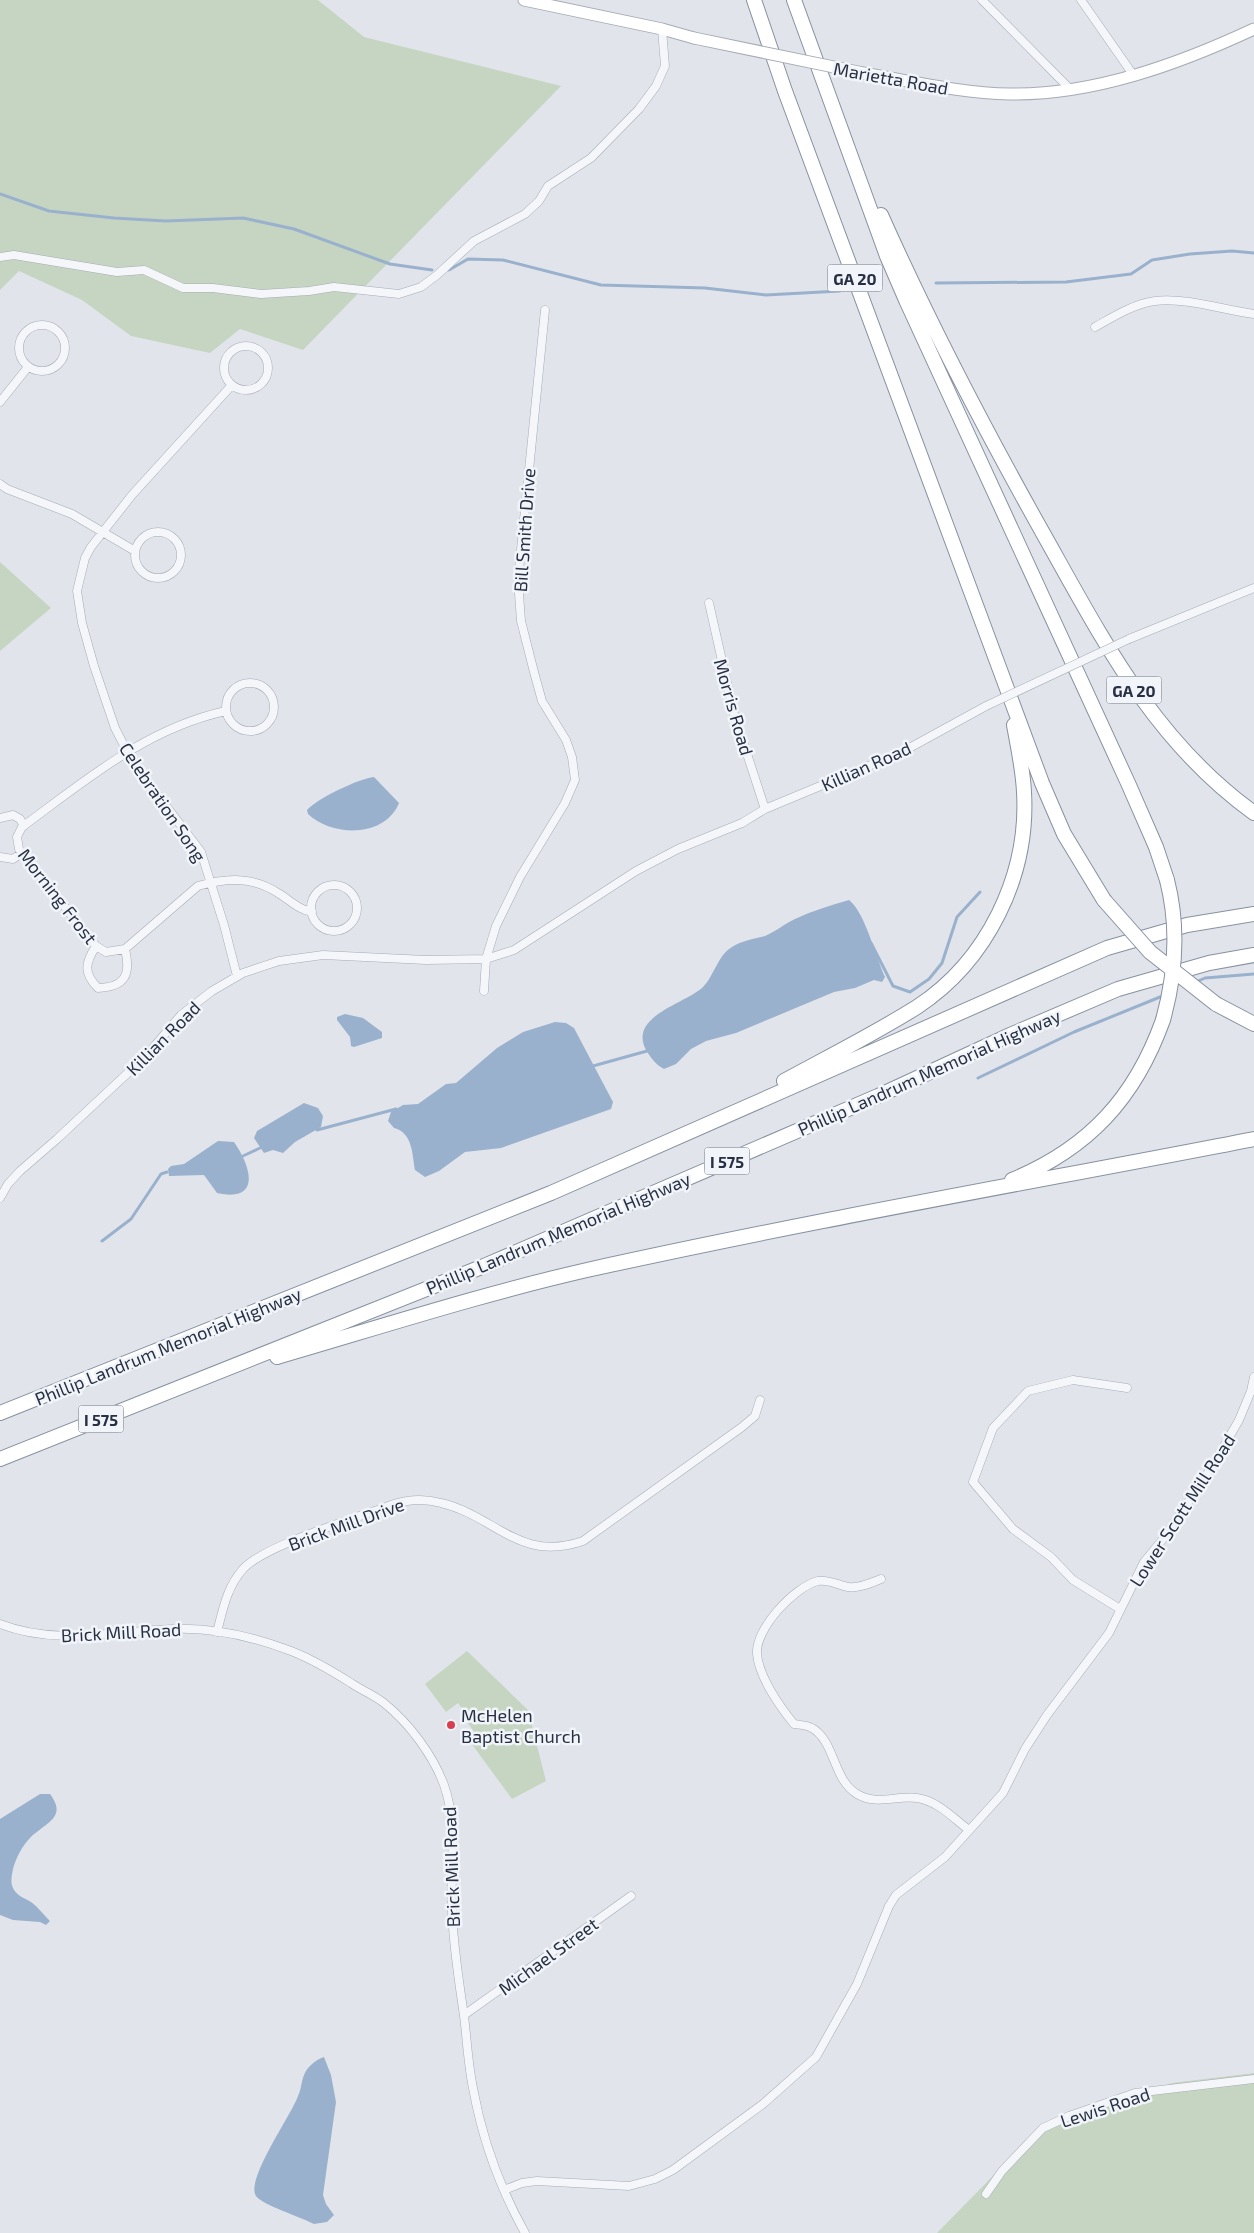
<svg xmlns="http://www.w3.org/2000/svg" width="1254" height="2233" viewBox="0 0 1254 2233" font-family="'Exo 2',sans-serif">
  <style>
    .green { fill: #c6d5c2 }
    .water { fill: #9ab1cd }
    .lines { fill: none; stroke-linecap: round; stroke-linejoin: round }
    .stream { stroke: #9ab1cd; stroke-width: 3 }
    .street-casing { stroke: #a6abb6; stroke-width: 9 }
    .secondary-casing { stroke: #a6abb6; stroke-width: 13 }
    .highway-casing { stroke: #8791a2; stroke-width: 16 }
    .street { stroke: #f4f6f9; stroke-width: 8 }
    .secondary { stroke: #fff; stroke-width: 11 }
    .highway { stroke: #fff; stroke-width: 14 }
    .street-bridge-casing { stroke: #a6abb6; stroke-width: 9; stroke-linecap: butt }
    .secondary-bridge-casing { stroke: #a6abb6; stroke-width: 13; stroke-linecap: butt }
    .highway-bridge-casing { stroke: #8791a2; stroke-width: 16; stroke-linecap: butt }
    .street-bridge { stroke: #f4f6f9; stroke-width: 8 }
    .secondary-bridge { stroke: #fff; stroke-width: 11 }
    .highway-bridge { stroke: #fff; stroke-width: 14 }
    .poi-dot { fill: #d73f51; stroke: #f1f4f8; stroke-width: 2 }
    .labels { text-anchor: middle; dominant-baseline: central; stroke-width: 5; stroke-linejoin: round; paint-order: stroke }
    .shield { fill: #f1f4f8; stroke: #646c7a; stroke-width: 1 }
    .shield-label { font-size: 16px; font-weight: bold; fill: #283144 }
    .street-label { font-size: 18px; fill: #283144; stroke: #f1f4f8 }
    .poi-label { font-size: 18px; fill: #283144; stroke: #f1f4f8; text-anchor: start }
  </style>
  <rect width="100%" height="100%" fill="#e1e5eb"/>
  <path class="green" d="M0,0H318L364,37L561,86L303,350L240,329L210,353L131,336L82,300L19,271L0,290Z
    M0,562L51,608L0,651Z
    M467,1651L528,1710L546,1781L512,1799L471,1743L477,1736L468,1723L471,1720L458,1703L446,1712L425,1684Z
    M1254,2073V2233H937L1033,2135L1172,2083Z"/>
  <path class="water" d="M374,777L399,803C385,838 332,837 308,814L307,810C318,798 358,779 374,777Z
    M849,900C865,912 876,958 885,977L882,982L874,980L855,988L834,992L736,1033L706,1041L691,1049L676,1064L664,1069C656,1065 651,1058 646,1050C628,1016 685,1004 703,987C714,976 718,955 732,947C741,941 754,939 765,936C775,932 784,924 795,919C812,911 831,905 849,900Z
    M345,1014L363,1018L382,1032V1038L354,1047L351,1046L350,1037L337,1020V1017Z
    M555,1022L566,1023L574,1028L613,1102L611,1109L501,1148L465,1152L439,1171L425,1177L415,1170C412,1154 413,1133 394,1128L388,1121L391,1112L403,1105L418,1104L446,1084L456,1083L497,1048L523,1032Z
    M304,1103L318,1108L323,1116L321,1127L295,1142L283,1153L273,1150L264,1153L254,1138L257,1131Z
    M218,1141L234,1142C251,1166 262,1203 217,1193L204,1175L169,1176L168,1169L171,1166L184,1164Z
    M40,1794H50C68,1818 45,1823 30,1838C22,1846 16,1858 13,1869C12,1875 10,1882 13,1888C16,1895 24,1898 31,1902C38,1907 44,1915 50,1921L46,1925L40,1922L13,1920L0,1915V1819Z
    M324,2057L331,2075L336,2102L323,2195L326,2204L334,2215L327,2222L314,2224C301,2217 262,2205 256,2196C245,2180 292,2114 298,2096C302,2088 301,2079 306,2071C310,2065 317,2059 324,2057Z"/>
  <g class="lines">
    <path class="stream" d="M0,194L49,211L114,218L166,221L243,218L294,229L390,264L432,270
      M449,270L468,259L503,260L601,285L705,288L766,295L840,291
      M936,283L1066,282L1131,274L1152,260L1190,254L1232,251L1254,253
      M871,943L893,986L910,992L929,979L942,963L957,917L980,892
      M1196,982L1205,978L1254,974
      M593,1066L647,1051
      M978,1078L1074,1032L1165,995
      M317,1130L396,1109
      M243,1156L260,1148
      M102,1241L131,1219L161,1174L167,1172"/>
    <defs>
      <path id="street" d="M982,0L1069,88
        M1081,0L1134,76
        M0,257L14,255L117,272L144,270L183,288H213L261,294L309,291L334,287L399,294L421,287L437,275L474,241L525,214L539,201L548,186L591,158L639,109L656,86L665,66L662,29
        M19 348a23 23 0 1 1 46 0a23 23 0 1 1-46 0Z
        M1095,327C1113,317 1133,304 1155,301C1184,297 1224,310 1254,314
        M224 368a22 22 0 1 1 44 0a22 22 0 1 1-44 0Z
        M232,385L132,495L91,547L85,558L77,591L82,623L94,666L115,728L132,761L201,852L224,925L237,976
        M0,402L28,367
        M0,484L7,489L72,514L135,551
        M135 555a23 23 0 1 1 46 0a23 23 0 1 1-46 0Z
        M709,603L734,714L765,809
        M1129,639L1254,588
        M226 707a24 24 0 1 1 48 0a24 24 0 1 1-48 0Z
        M226,711C147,728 86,780 22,827L17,837L19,849L96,946L106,952L125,949L198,886C226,878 252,876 278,893C290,900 297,909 312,912
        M0,818L13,815L20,819L24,826
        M0,857L13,859L22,853
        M311 908a23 23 0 1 1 46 0a23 23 0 1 1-46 0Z
        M96,946C85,963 83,973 98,988C126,987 131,974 125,949
        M484,991L486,959L496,926L520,877L565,803L575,780L572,757L566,740L542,701L534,672L521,621L518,580L545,310
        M0,1198L8,1184L20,1171L57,1139L146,1056L181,1015L212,991L243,973L279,961L323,955L426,960L486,959L514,950L636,871L678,849L742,823L765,809L902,752L986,706
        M881,1579C871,1583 858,1589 848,1587C838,1585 828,1579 818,1581C794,1587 755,1629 757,1654C759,1677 780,1707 794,1724C800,1725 807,1725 812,1728C835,1741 833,1780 857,1794C877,1806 896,1795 917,1798C938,1801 953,1818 969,1830
        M1120,1609L1073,1580L1051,1557L1013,1529L973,1482L993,1428L1028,1391L1073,1380L1127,1388
        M0,1624C56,1646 115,1631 173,1629C213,1627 254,1637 291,1651C312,1659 332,1671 351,1683C361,1690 374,1695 384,1703C409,1723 433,1755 444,1785C458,1824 450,1869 452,1910C453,1945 459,1981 464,2016C467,2040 468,2064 473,2088C482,2138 500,2188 525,2233
        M217,1632C223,1609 227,1587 243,1569C263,1547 341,1523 371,1512C383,1509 395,1502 407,1501C419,1499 430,1500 441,1503C496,1516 519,1563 583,1541L742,1427L755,1416L760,1400
        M464,2015L631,1896
        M504,2190L522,2183L537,2181L629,2186L655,2179L673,2170L763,2104L816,2057L857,1984L889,1906L896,1895L945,1857L1003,1793L1025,1749L1047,1715L1109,1633L1144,1562L1163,1539L1212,1467L1239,1420L1251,1391L1254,1377
        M986,2194L1002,2171L1043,2128L1069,2116L1135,2093L1254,2079"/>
      <path id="secondary" d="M524,0L662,29L694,38
        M863,73C911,81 960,93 1010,94C1094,95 1179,64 1254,29"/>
      <path id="highway" d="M754,0L785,91L1042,783L1064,834L1104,900
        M794,0L887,256L906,300L1128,783L1156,847L1167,880
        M881,215C930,325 985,430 1044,535C1103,640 1154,741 1254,813
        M1216,1004L1254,1024
        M784,1081C828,1057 874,1034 917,1007C987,961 1029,876 1024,792C1023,770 1018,747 1014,725
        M1012,1180C1089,1148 1135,1098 1163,1020
        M277,1357C380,1327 482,1294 587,1270C808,1221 1032,1182 1254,1139
        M0,1413L551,1193L1107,948L1187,925L1254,914
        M0,1459L484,1266L878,1096L1010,1035L1118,989L1209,963L1254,955"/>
    </defs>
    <use href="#street" class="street-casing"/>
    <use href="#secondary" class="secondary-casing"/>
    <use href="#highway" class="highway-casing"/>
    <use href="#street" class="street"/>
    <use href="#secondary" class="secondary"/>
    <use href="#highway" class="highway"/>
    <defs>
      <path id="street-bridge" d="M986,706L1129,639"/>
      <path id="secondary-bridge" d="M694,38L863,73"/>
      <path id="highway-bridge" d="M1104,900L1150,952L1216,1004
        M1163,1020C1176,973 1179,927 1167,880"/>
    </defs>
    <use href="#street-bridge" class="street-bridge-casing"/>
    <use href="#secondary-bridge" class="secondary-bridge-casing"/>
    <use href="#highway-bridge" class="highway-bridge-casing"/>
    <use href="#street-bridge" class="street-bridge"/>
    <use href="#secondary-bridge" class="secondary-bridge"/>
    <use href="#highway-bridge" class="highway-bridge"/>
  </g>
  <circle class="poi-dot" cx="451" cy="1725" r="5"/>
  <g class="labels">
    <g class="shield">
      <rect x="827.5" y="264.5" width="55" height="27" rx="4"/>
      <rect x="1106.5" y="676.5" width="55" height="27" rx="4"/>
      <rect x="704.5" y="1147.5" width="45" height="27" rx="4"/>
      <rect x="78.5" y="1405.5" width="45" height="27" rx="4"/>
    </g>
    <g class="shield-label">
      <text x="855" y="278">GA 20</text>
      <text x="1134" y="690">GA 20</text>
      <text x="727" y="1161">I 575</text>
      <text x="101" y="1419">I 575</text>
    </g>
    <g class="street-label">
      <text transform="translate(891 78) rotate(10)">Marietta Road</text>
      <text transform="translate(524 530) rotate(-86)">Bill Smith Drive</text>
      <text transform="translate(734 707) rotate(74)">Morris Road</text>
      <text transform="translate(866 766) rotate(-24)">Killian Road</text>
      <text transform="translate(163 802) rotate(56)">Celebration Song</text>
      <text transform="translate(58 896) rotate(52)">Morning Frost</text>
      <text transform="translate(163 1038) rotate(-45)">Killian Road</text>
      <text transform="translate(929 1072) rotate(-24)">Phillip Landrum Memorial Highway</text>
      <text transform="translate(558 1233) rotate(-23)">Phillip Landrum Memorial Highway</text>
      <text transform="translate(168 1346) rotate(-22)">Phillip Landrum Memorial Highway</text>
      <text transform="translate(1182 1510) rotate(-57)">Lower Scott Mill Road</text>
      <text transform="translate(346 1524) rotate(-20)">Brick Mill Drive</text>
      <text transform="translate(121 1632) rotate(-3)">Brick Mill Road</text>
      <text transform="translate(451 1867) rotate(-92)">Brick Mill Road</text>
      <text transform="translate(548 1956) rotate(-36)">Michael Street</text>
      <text transform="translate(1105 2107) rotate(-18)">Lewis Road</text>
    </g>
    <g class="poi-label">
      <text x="461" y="1715">McHelen<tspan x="461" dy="21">Baptist Church</tspan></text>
    </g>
  </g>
</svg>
